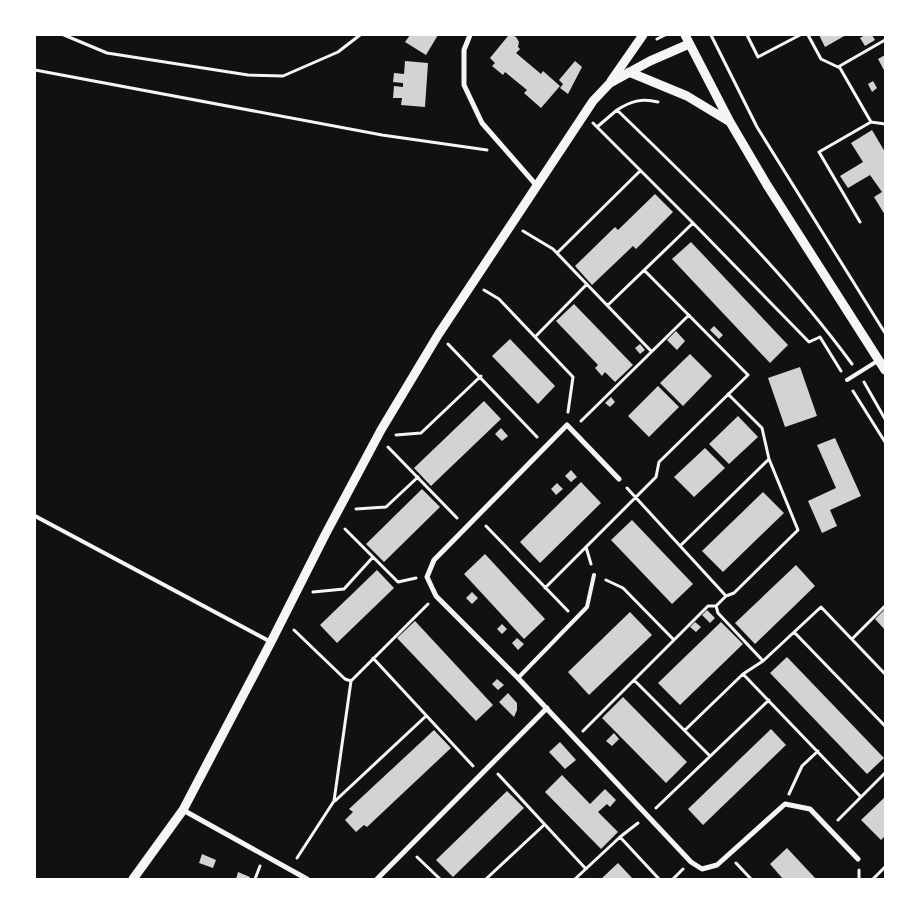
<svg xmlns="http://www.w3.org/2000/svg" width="920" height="914" viewBox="0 0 920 914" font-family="Helvetica,sans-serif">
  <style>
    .building { fill: #d3d3d3 }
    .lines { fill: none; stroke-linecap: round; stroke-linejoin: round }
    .path { stroke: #f5f5f5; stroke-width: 3 }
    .service { stroke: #f5f5f5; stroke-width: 4 }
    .minor { stroke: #f5f5f5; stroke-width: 5 }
    .tertiary { stroke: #f5f5f5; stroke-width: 9 }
  </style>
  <rect width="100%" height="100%" fill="#111"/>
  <path class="building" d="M410,35H438L426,55L405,42Z
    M512,35L516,37L519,42L518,47L520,49L516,53L541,74L543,71L560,86L541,108L524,93L527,90L505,72L503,75L492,66L495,63L490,58L508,36Z
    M819,35H846L825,47Z
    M865,35H872L875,40L865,46L860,38Z
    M885,55V72L878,59Z
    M405,61L428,63L425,107L401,105L402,98H393L394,86L403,87V83L393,82L394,73L404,74Z
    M575,61L582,67L568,94L560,88L563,84L559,80Z
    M873,81L877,88L872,92L868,84Z
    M872,130L885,152V215L874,197L882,192L870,175L848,188L840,176L863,162L851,143Z
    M655,194L673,212L636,249L633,246L592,285L575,266L615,227L618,230Z
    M691,242L788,345L770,363L672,259Z
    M574,304L633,365L615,382L605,372L602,376L595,368L598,365L556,321Z
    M714,326L723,335L719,339L710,330Z
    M676,331L685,341L677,350L667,340Z
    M510,339L555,386L538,404L492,356Z
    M640,344L645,350L640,354L635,348Z
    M690,354L712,376L683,406L660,383Z
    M800,367L817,416L785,427L768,378Z
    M658,386L679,407L649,437L628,416Z
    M611,397L615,402L610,407L605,403Z
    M484,401L501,419L431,486L414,468Z
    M738,416L758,437L729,464L709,444Z
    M501,428L508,436L502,441L495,434Z
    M835,438L861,496L830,510L837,526L822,533L808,501L836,488L817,445Z
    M705,448L725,468L694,497L674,477Z
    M571,470L577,477L571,482L565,476Z
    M581,482L601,503L540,563L520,542Z
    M557,483L563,489L556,495L551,489Z
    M422,489L440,507L384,562L366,544Z
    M763,492L784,513L723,572L702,551Z
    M632,520L693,584L672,604L611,540Z
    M485,554L545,619L524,639L464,574Z
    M796,565L815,586L755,644L735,623Z
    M377,570L394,588L337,643L320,625Z
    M472,592L478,598L472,604L466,598Z
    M885,609V630L875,619Z
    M707,610L715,618L710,623L702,615Z
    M630,612L652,635L589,695L568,672Z
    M415,621L493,705L476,721L397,638Z
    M695,622L701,627L696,632L690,627Z
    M721,622L743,644L680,705L658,683Z
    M502,624L507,629L502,634L497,629Z
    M517,638L524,644L518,650L512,643Z
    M787,657L884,758L867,774L770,673Z
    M497,679L504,685L498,690L492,684Z
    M508,693L517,703V710L514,717L499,702Z
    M623,697L687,762L666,783L602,718Z
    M771,729L786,745L703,825L688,809Z
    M434,730L451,748L367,827L364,825L356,832L345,820L353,812L349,809Z
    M614,733L619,739L612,746L606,741Z
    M560,742L576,760L565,769L549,752Z
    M562,775L590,804L605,789L616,800L610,807L607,804L598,812L618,832L601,849L545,792Z
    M507,791L524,808L453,877L436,860Z
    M885,797V836L881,840L861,820Z
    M787,848L801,863L816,879H783L770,864Z
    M202,854L216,860L213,868L199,863Z
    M618,863L633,879H601Z
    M238,872L250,877L249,879H236Z"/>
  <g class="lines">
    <path class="path" d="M64,35L107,53L248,75L283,76L338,52L360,35
      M711,35L757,127L885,333
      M747,35L758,57L800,35
      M808,35L821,59L840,68L871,122
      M657,39L665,35
      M838,67L885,40
      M35,70L382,135L487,150
      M658,102C642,98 631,101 617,110C700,190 784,271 852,364
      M593,123L693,223L809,342L820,337L841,371
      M597,127L617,110
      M860,222L819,152L871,122L885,124
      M523,231L553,249L651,351
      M557,253L640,171
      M484,290L499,299L573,377L568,412
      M608,305L693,223
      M535,337L587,284
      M448,344L537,437
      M864,382L885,419
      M853,391L885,442
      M581,421L689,315
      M396,435L421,433L481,376
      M388,447L457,518
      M627,488L726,596
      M356,509L386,507L418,477
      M486,526L568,611
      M345,529L398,582L416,578
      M680,546L769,459
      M586,547L591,564
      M606,580L623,588L674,640
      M545,588L656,477L659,462L748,375L644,270
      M313,592L344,589L373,557
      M716,606L726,596L734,593L798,530L769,459L762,428L728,394
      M294,630L345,679L351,681
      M794,632L885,726
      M852,639L885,606
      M373,658L473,766
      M743,674L861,797
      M634,680L710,756
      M685,730L743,674L763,661L821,607L885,674
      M583,731L708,606H716L718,613L763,661
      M498,774L586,869
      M789,794L802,766L818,751
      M335,801L426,716
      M656,808L769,700
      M838,820L885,773
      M620,837L659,879
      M417,857L440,879
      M297,858L334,801L351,681L428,604
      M736,863L751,879
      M859,870V879
      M255,879L260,866
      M486,879L544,825
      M575,879L620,837L638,823
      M673,879L683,869
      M873,879L885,867"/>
    <path class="service" d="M847,380L879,360
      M35,516L271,642
      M518,678L587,607L594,575"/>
    <path class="minor" d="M470,35L464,50V85L482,123L537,186
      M619,479L567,425L434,560L427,577L436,596L518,678L691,862L702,869L717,865L785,804L810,809L858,859
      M183,810L307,879
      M377,879L547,708"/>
    <path class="tertiary" d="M685,35L730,122L767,185L885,370
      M629,72L687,96L730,122
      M611,81L643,35
      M133,879L183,810L271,642L325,535L381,430L438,335L593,101L610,83L650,61L689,44"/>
  </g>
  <rect width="920" height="914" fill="none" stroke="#ffffff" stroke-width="72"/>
</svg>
